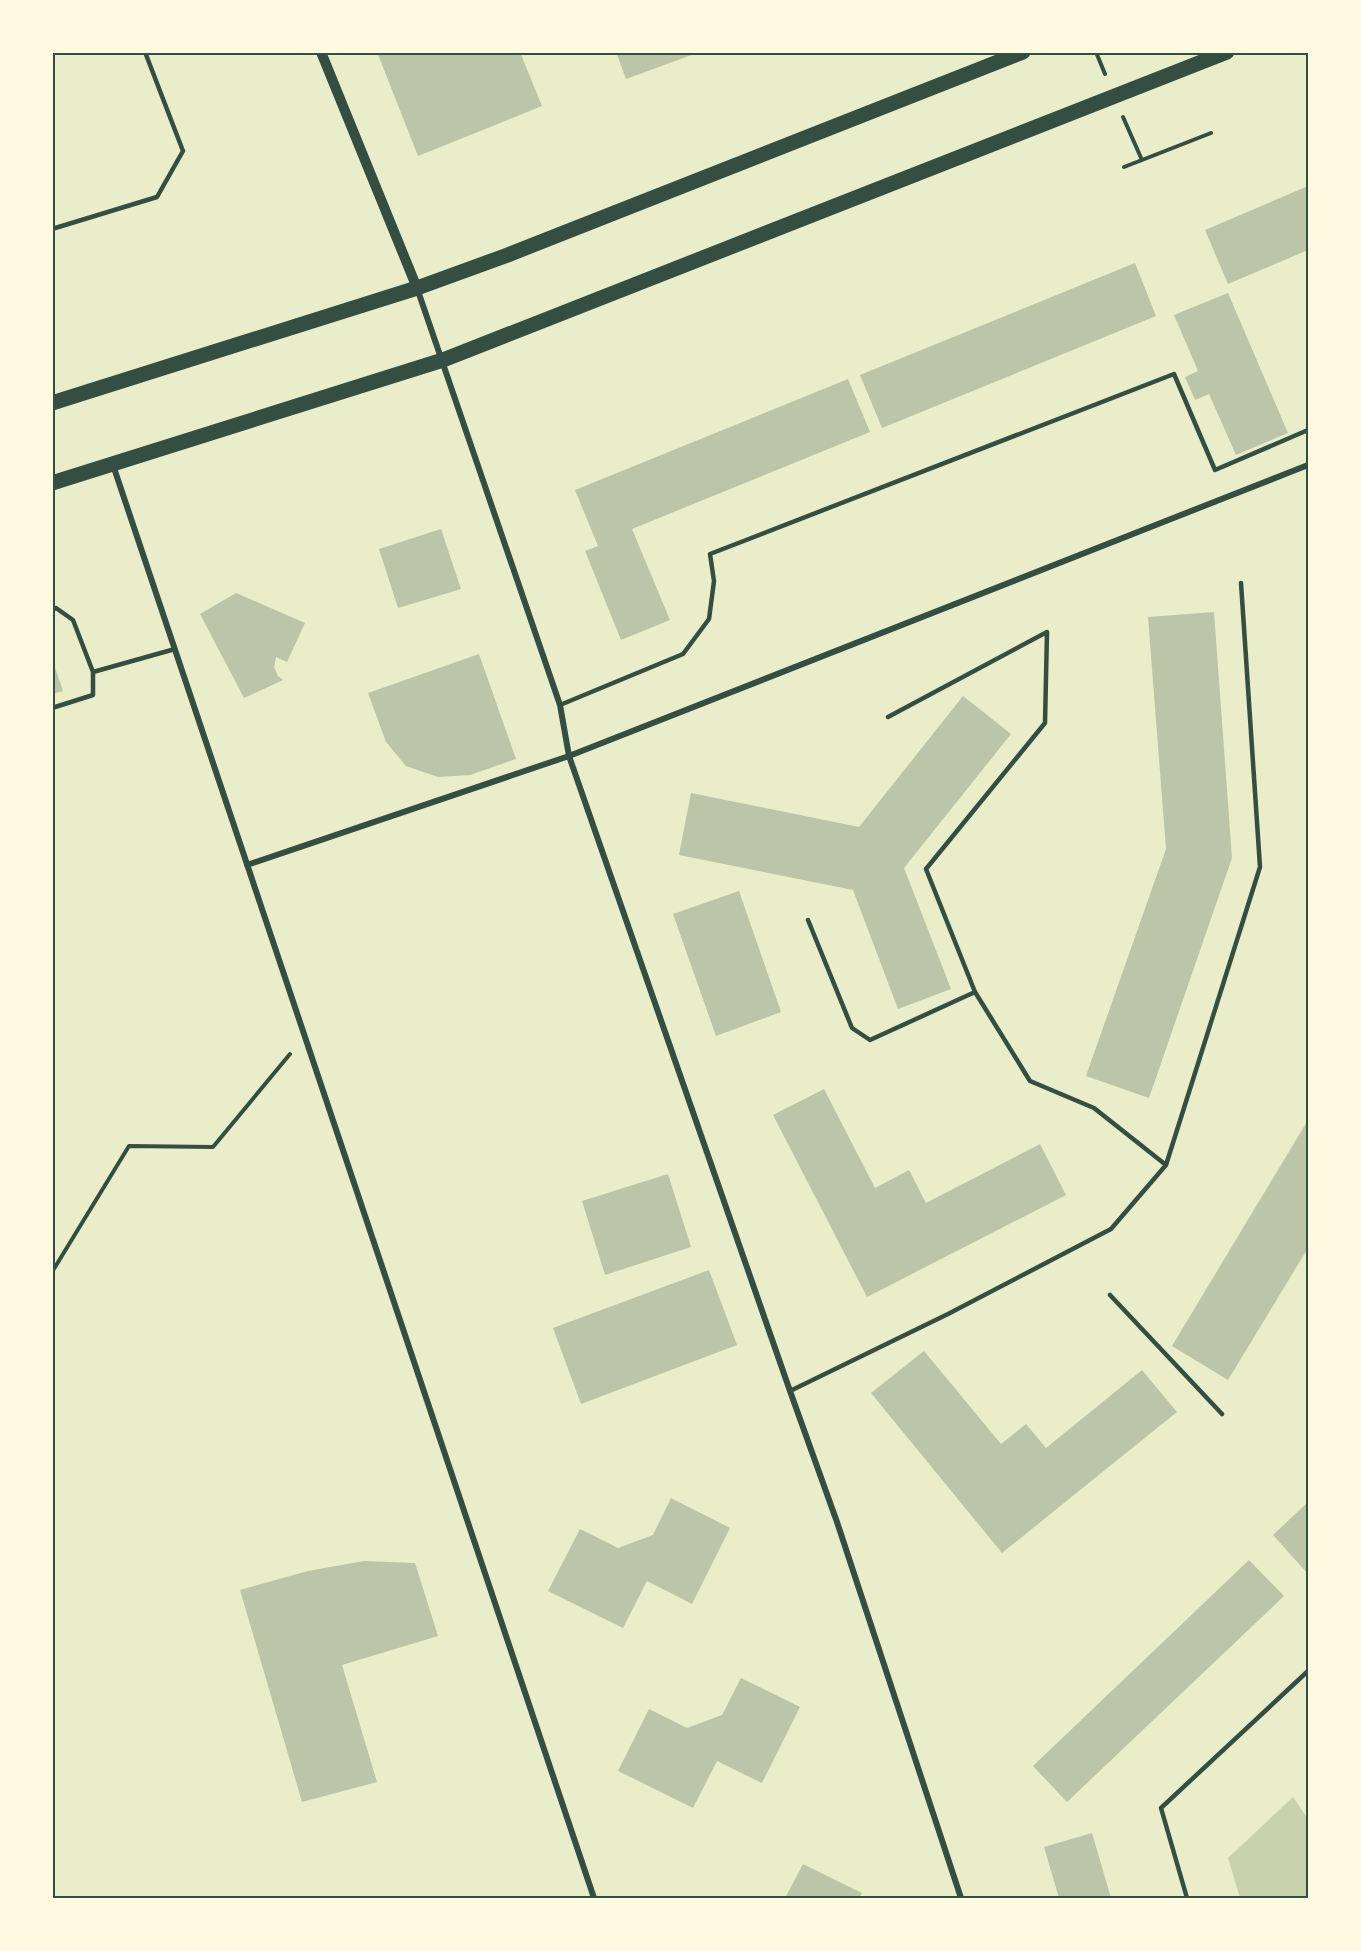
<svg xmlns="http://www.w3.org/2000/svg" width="1361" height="1951" viewBox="0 0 1361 1951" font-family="Lato,sans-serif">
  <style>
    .green { fill: #cad2ad }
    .building { fill: #bcc5a7 }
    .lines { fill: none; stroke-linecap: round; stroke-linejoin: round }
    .path { stroke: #344e41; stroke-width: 4 }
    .service { stroke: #344e41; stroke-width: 4.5 }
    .minor { stroke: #344e41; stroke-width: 6 }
    .tertiary { stroke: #344e41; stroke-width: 10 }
    .primary { stroke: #344e41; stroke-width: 15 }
    .neatline { fill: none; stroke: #344e41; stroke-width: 2 }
  </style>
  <rect width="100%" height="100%" fill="#e9edc9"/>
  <path class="green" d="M1293,1797L1308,1819V1898H1240L1228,1858Z"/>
  <path class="building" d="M377,52H520L542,106L418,156Z
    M616,52H697V53L626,79Z
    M1308,186V250L1228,284L1205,230Z
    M1135,263L1156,316L882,428L860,375Z
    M1228,293L1288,433L1236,455L1209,394L1195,400L1185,377L1198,371L1174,315Z
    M848,379L870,432L632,529L670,620L621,640L585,551L598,546L575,490Z
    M441,529L461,589L398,608L379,549Z
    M236,593L305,623L287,662L276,657L274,667L278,676L283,680L244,698L200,614Z
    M1214,612L1232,858L1149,1098L1086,1076L1166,849L1148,617Z
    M479,654L516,759L470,775L438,777L406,766L386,742L368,693Z
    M52,659L63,691L52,694Z
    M963,696L1011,734L904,868L951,989L898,1009L853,890L679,855L691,793L859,827Z
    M739,891L781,1012L716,1036L673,914Z
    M824,1089L875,1188L909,1170L926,1203L1040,1144L1066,1195L867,1297L773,1115Z
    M1308,1120V1248L1228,1380L1172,1346Z
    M668,1174L691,1247L605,1275L582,1201Z
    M709,1270L737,1345L581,1404L553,1328Z
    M924,1351L1001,1444L1026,1424L1046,1448L1142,1370L1177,1412L1002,1553L871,1393Z
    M671,1498L730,1528L692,1604L647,1581L623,1628L548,1591L580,1529L618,1548L653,1535Z
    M1308,1502V1574L1273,1535Z
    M1249,1560L1284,1596L1067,1802L1033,1766Z
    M364,1561L415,1563L438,1636L342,1665L377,1782L302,1802L240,1590L308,1571Z
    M741,1678L800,1707L762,1783L717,1761L693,1808L618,1771L649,1709L687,1728L722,1715Z
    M1092,1833L1111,1898H1059L1044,1847Z
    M803,1864L862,1893L859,1898H785Z"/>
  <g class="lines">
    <path class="path" d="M1096,52L1105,74
      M1123,117L1142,160L1124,167
      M1142,160L1211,133
      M52,1272L129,1146L213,1147L290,1054"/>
    <path class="service" d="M52,229L157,197L183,151L145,52
      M52,610L56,608L73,620L93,672V695L52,708
      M93,672L175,649
      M560,705L683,654L709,619L714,581L710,554L1174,374L1215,470L1308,430
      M888,717L1047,632L1045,723L926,869L975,992L1030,1081L1094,1108L1166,1165
      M808,920L852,1028L870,1040L975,992
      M1110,1295L1222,1414
      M790,1391L948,1314L1111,1229L1166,1165L1260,867L1241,583
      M1187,1898L1161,1808L1308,1671"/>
    <path class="minor" d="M417,288L560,705L569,756L790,1391L837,1522L961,1898
      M113,465L594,1898
      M247,865L569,756L1308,465"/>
    <path class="tertiary" d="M321,52L417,288"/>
    <path class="primary" d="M52,403L417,288L505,256L1023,52
      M52,483L443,360L1227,52"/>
  </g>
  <rect width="1361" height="1951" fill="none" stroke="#fefae0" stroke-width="108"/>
  <rect x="54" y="54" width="1253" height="1843" class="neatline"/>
</svg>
